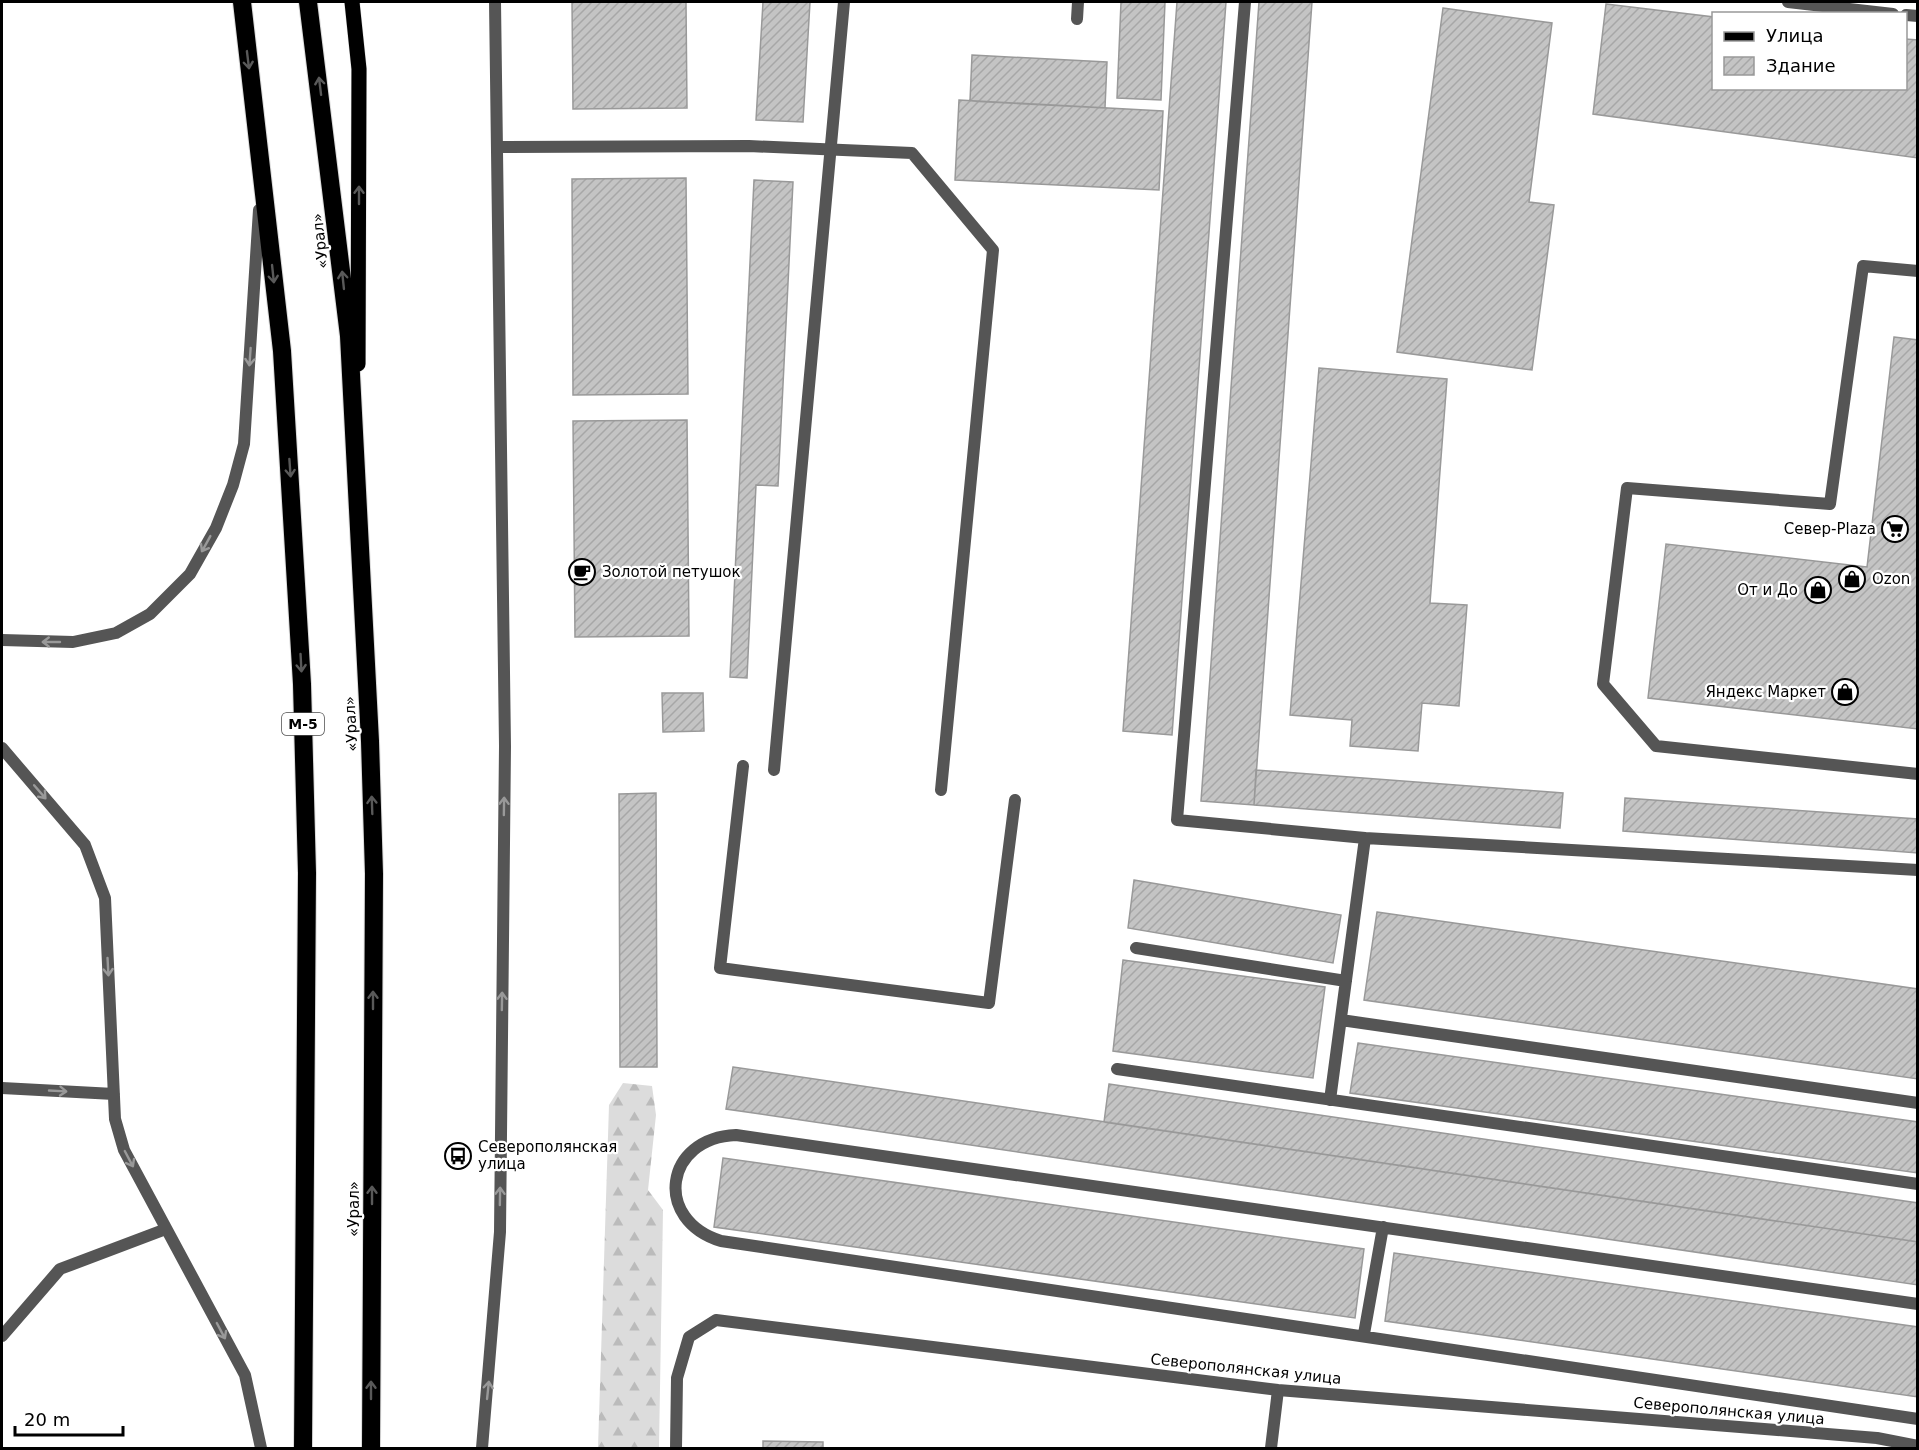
<svg xmlns="http://www.w3.org/2000/svg" width="1919" height="1450" viewBox="0 0 1919 1450" font-family="'DejaVu Sans',sans-serif">
  <style>
    .forest { fill: url(#forest-firs) }
    .building { fill: url(#building-hatch); stroke: #999; stroke-width: 1.5 }
    .lines { fill: none; stroke-linecap: round; stroke-linejoin: round }
    .primary-casing { stroke: #dbdbdb; stroke-width: 16 }
    .highway-casing { stroke: #dbdbdb; stroke-width: 20 }
    .lane { stroke: #555; stroke-width: 12 }
    .street { stroke: #555; stroke-width: 12 }
    .primary { stroke: #000; stroke-width: 15 }
    .highway { stroke: #000; stroke-width: 18 }
    .oneway { stroke: #595959 }
    .oneway2 { stroke: #999 }
    .labels { text-anchor: middle; dominant-baseline: central; stroke-width: 4.5; stroke-linejoin: round; paint-order: stroke }
    .shield { fill: #fff; stroke: #4c4c4c; stroke-width: 1.5 }
    .shield-label { font-size: 14px; font-weight: bold; fill: #000 }
    .street-label { font-size: 15px; fill: #000; stroke: #fff }
    .poi-label { font-size: 15px; fill: #000; stroke: #fff; text-anchor: end }
  </style>
  <defs>
    <pattern id="forest-firs" width="22" height="20" patternUnits="userSpaceOnUse" patternTransform="scale(1.5)"><rect width="22" height="20" fill="#dcdcdc"/><path d="M5 1l3.5 6h-7zM16 11l3.5 6h-7z" fill="#bbb"/></pattern>
    <pattern id="building-hatch" width="6" height="6" patternUnits="userSpaceOnUse" patternTransform="scale(1.5)"><rect width="6" height="6" fill="#c4c4c4"/><path d="M-1 1l2-2M0 6l6-6M5 7l2-2" fill="none" stroke="#a7a7a7"/></pattern>
  </defs>
  <rect width="100%" height="100%" fill="#fff"/>
  <path class="forest" d="M623,1083L652,1086L656,1115L648,1190L663,1210L659,1448H598L609,1105Z"/>
  <path class="building" d="M572,2H686L687,108L573,109Z
    M763,2H810L803,122L756,120Z
    M1121,2H1165L1161,100L1117,98Z
    M1177,2H1226L1172,735L1123,731Z
    M1259,2H1312L1254,805L1201,801Z
    M1606,4L1714,17V88H1906V39L1918,40V158L1593,114Z
    M1443,8L1552,23L1529,202L1554,205L1532,370L1397,352Z
    M972,55L1107,62L1105,108L970,101Z
    M959,100L1163,111L1159,190L955,180Z
    M686,178L688,394L573,395L572,179Z
    M754,180L793,182L778,486L756,485L747,678L730,677Z
    M1894,337L1918,340V729L1648,698L1666,544L1867,567Z
    M1319,368L1447,379L1430,603L1467,605L1459,706L1422,703L1418,751L1350,746L1352,720L1290,715Z
    M687,420L689,636L575,637L573,421Z
    M662,693H703L704,731L663,732Z
    M1256,770L1563,793L1560,828L1254,805Z
    M656,793L657,1067H620L619,794Z
    M1625,798L1918,819V853L1623,831Z
    M1134,880L1341,915L1333,963L1128,928Z
    M1377,912L1918,989V1079L1364,1000Z
    M1123,960L1325,987L1313,1078L1113,1051Z
    M1358,1043L1918,1122V1173L1350,1093Z
    M733,1067L1918,1242V1285L726,1109Z
    M1109,1084L1918,1203V1242L1104,1122Z
    M723,1158L1364,1249L1355,1318L714,1227Z
    M1394,1253L1918,1327V1397L1385,1321Z
    M763,1441L823,1442V1448H763Z"/>
  <g class="lines">
    <defs>
      <path id="primary" d="M352,2L359,69L358,364"/>
      <path id="highway" d="M242,2L282,351L302,684L307,873L303,1448
        M308,2L349,336L370,741L374,874L371,1448"/>
    </defs>
    <use href="#primary" class="primary-casing"/>
    <use href="#highway" class="highway-casing"/>
    <path class="lane" d="M1245,2L1177,820L1365,838L1918,870
      M1788,2L1893,14
      M1906,15L1918,16
      M1077,19L1078,2
      M497,147L749,146L912,153L993,250L941,790
      M1918,271L1863,266L1830,504L1627,488L1603,684L1656,746L1918,774
      M2,640L73,642L116,633L150,614L190,574L216,528L233,485L244,444L259,210
      M2,748L85,845L105,898L115,1119L124,1150L245,1375L261,1448
      M743,766L720,968L989,1003L1015,800
      M774,770L844,2
      M1136,948L1346,981
      M1341,1020L1918,1103
      M1117,1069L1918,1184
      M2,1088L114,1094
      M1330,1100L1365,838
      M1918,1304L736,1135C664,1138 653,1220 721,1241L1918,1419
      M1364,1334L1383,1227
      M2,1336L60,1269L166,1229
      M482,1448L500,1232L505,746L495,2"/>
    <path class="street" d="M676,1448L677,1378L689,1337L716,1320L1278,1390L1877,1438L1918,1446
      M1271,1448L1278,1390"/>
    <use href="#primary" class="primary"/>
    <use href="#highway" class="highway"/>
  </g>
  <defs><path id="oneway-shaft" d="M-6 0H5M1.5-3L5.5 0L1.5 3" fill="none" stroke-width="1.6" stroke-linecap="round" stroke-linejoin="round" transform="scale(1.5)"/></defs>
  <g class="oneway">
    <use href="#oneway-shaft" transform="translate(248 60) rotate(83)"/>
    <use href="#oneway-shaft" transform="translate(320 86) rotate(-97)"/>
    <use href="#oneway-shaft" transform="translate(359 195) rotate(-90)"/>
    <use href="#oneway-shaft" transform="translate(273 274) rotate(84)"/>
    <use href="#oneway-shaft" transform="translate(343 280) rotate(-96)"/>
    <use href="#oneway-shaft" transform="translate(290 468) rotate(86)"/>
    <use href="#oneway-shaft" transform="translate(301 663) rotate(87)"/>
    <use href="#oneway-shaft" transform="translate(372 805) rotate(-92)"/>
    <use href="#oneway-shaft" transform="translate(373 1000) rotate(-90)"/>
    <use href="#oneway-shaft" transform="translate(372 1195) rotate(-90)"/>
    <use href="#oneway-shaft" transform="translate(371 1390) rotate(-90)"/>
  </g>
  <g class="oneway2">
    <use href="#oneway-shaft" transform="translate(250 357) rotate(94)"/>
    <use href="#oneway-shaft" transform="translate(206 544) rotate(119)"/>
    <use href="#oneway-shaft" transform="translate(51 642) rotate(-180)"/>
    <use href="#oneway-shaft" transform="translate(40 792) rotate(49)"/>
    <use href="#oneway-shaft" transform="translate(504 806) rotate(-89)"/>
    <use href="#oneway-shaft" transform="translate(108 967) rotate(87)"/>
    <use href="#oneway-shaft" transform="translate(502 1001) rotate(-89)"/>
    <use href="#oneway-shaft" transform="translate(58 1091) rotate(3)"/>
    <use href="#oneway-shaft" transform="translate(129 1159) rotate(62)"/>
    <use href="#oneway-shaft" transform="translate(500 1196) rotate(-89)"/>
    <use href="#oneway-shaft" transform="translate(221 1331) rotate(62)"/>
    <use href="#oneway-shaft" transform="translate(488 1390) rotate(-84)"/>
  </g>
  <defs>
    <symbol id="supermarket-ring" viewBox="-11 -11 22 22"><circle r="9.5" fill="#fff" stroke="#000" stroke-width="1.5"/><path d="M-6-5.5h2.5l.6 2H6L4.5 2H-2.5L-4.4-4H-6ZM-1.5 3.2a1.3 1.3 0 1 0 .1 0ZM3 3.2a1.3 1.3 0 1 0 .1 0Z" fill="#000"/></symbol>
    <symbol id="cafe-ring" viewBox="-11 -11 22 22"><circle r="9.5" fill="#fff" stroke="#000" stroke-width="1.5"/><path d="M-5.5-4.5H6V0H3Q3 3.5 0 3.5H-2.5Q-5.5 3.5-5.5 0ZM3-3.2v2h1.7v-2ZM-6 4.5H4V6H-6Z" fill="#000"/></symbol>
    <symbol id="shop-ring" viewBox="-11 -11 22 22"><circle r="9.5" fill="#fff" stroke="#000" stroke-width="1.5"/><path d="M-5-2.5h2.3a2.7 3.5 0 0 1 5.4 0H5L5.5 6h-11ZM-1.5-2.5h3a1.5 2.3 0 0 0-3 0Z" fill="#000"/></symbol>
    <symbol id="bus-ring" viewBox="-11 -11 22 22"><circle r="9.5" fill="#fff" stroke="#000" stroke-width="1.5"/><path d="M-5-6H5V4H4V6H2V4H-2V6H-4V4H-5ZM-3.5-4V0h7V-4ZM-3.5 1.2v1.5H-2V1.2ZM2 1.2v1.5H3.5V1.2Z" fill="#000"/></symbol>
  </defs>
  <g fill-rule="evenodd">
    <use href="#supermarket-ring" x="1880" y="514" width="30" height="30"/>
    <use href="#cafe-ring" x="567" y="557" width="30" height="30"/>
    <use href="#shop-ring" x="1837" y="564" width="30" height="30"/>
    <use href="#shop-ring" x="1803" y="575" width="30" height="30"/>
    <use href="#shop-ring" x="1830" y="677" width="30" height="30"/>
    <use href="#bus-ring" x="443" y="1141" width="30" height="30"/>
  </g>
  <g class="labels">
    <rect class="shield" x="282" y="713" width="42" height="22" rx="4.5"/>
    <g class="shield-label">
      <text x="303" y="724">М-5</text>
    </g>
    <g class="street-label">
      <text transform="translate(320 241) rotate(-96)">«Урал»</text>
      <text transform="translate(351 724) rotate(-93)">«Урал»</text>
      <text transform="translate(354 1209) rotate(-90)">«Урал»</text>
      <text transform="translate(1246 1369) rotate(6)">Северополянская улица</text>
      <text transform="translate(1729 1411) rotate(5)">Северополянская улица</text>
    </g>
    <g class="poi-label">
      <text x="1876" y="529">Север-Plaza</text>
      <text x="602" y="572" text-anchor="start">Золотой петушок</text>
      <text x="1872" y="579" text-anchor="start">Ozon</text>
      <text x="1798" y="590">От и До</text>
      <text x="1826" y="692">Яндекс Маркет</text>
      <text x="478" y="1147" text-anchor="start">Северополянская<tspan x="478" dy="17">улица</tspan></text>
    </g>
  </g>
  <rect width="1919" height="1450" fill="none" stroke="#000000" stroke-width="6"/>
  <rect x="1712" y="12" width="195" height="78" fill="#ffffff" stroke="#999999" stroke-width="1.5"/>
  <rect x="1724" y="32" width="30" height="9" fill="#000000" stroke="#999999" stroke-width="1.5"/>
  <text x="1766" y="42" font-size="18" fill="#000000">Улица</text>
  <rect x="1724" y="57" width="30" height="18" fill="url(#building-hatch)" stroke="#999999" stroke-width="1.5"/>
  <text x="1766" y="72" font-size="18" fill="#000000">Здание</text>
  <path d="M15 1426v9h108v-9" fill="none" stroke="#000000" stroke-width="3"/>
  <text x="24" y="1426" font-size="18" fill="#000000" stroke="#ffffff" stroke-width="4.5" paint-order="stroke">20 m</text>
</svg>
